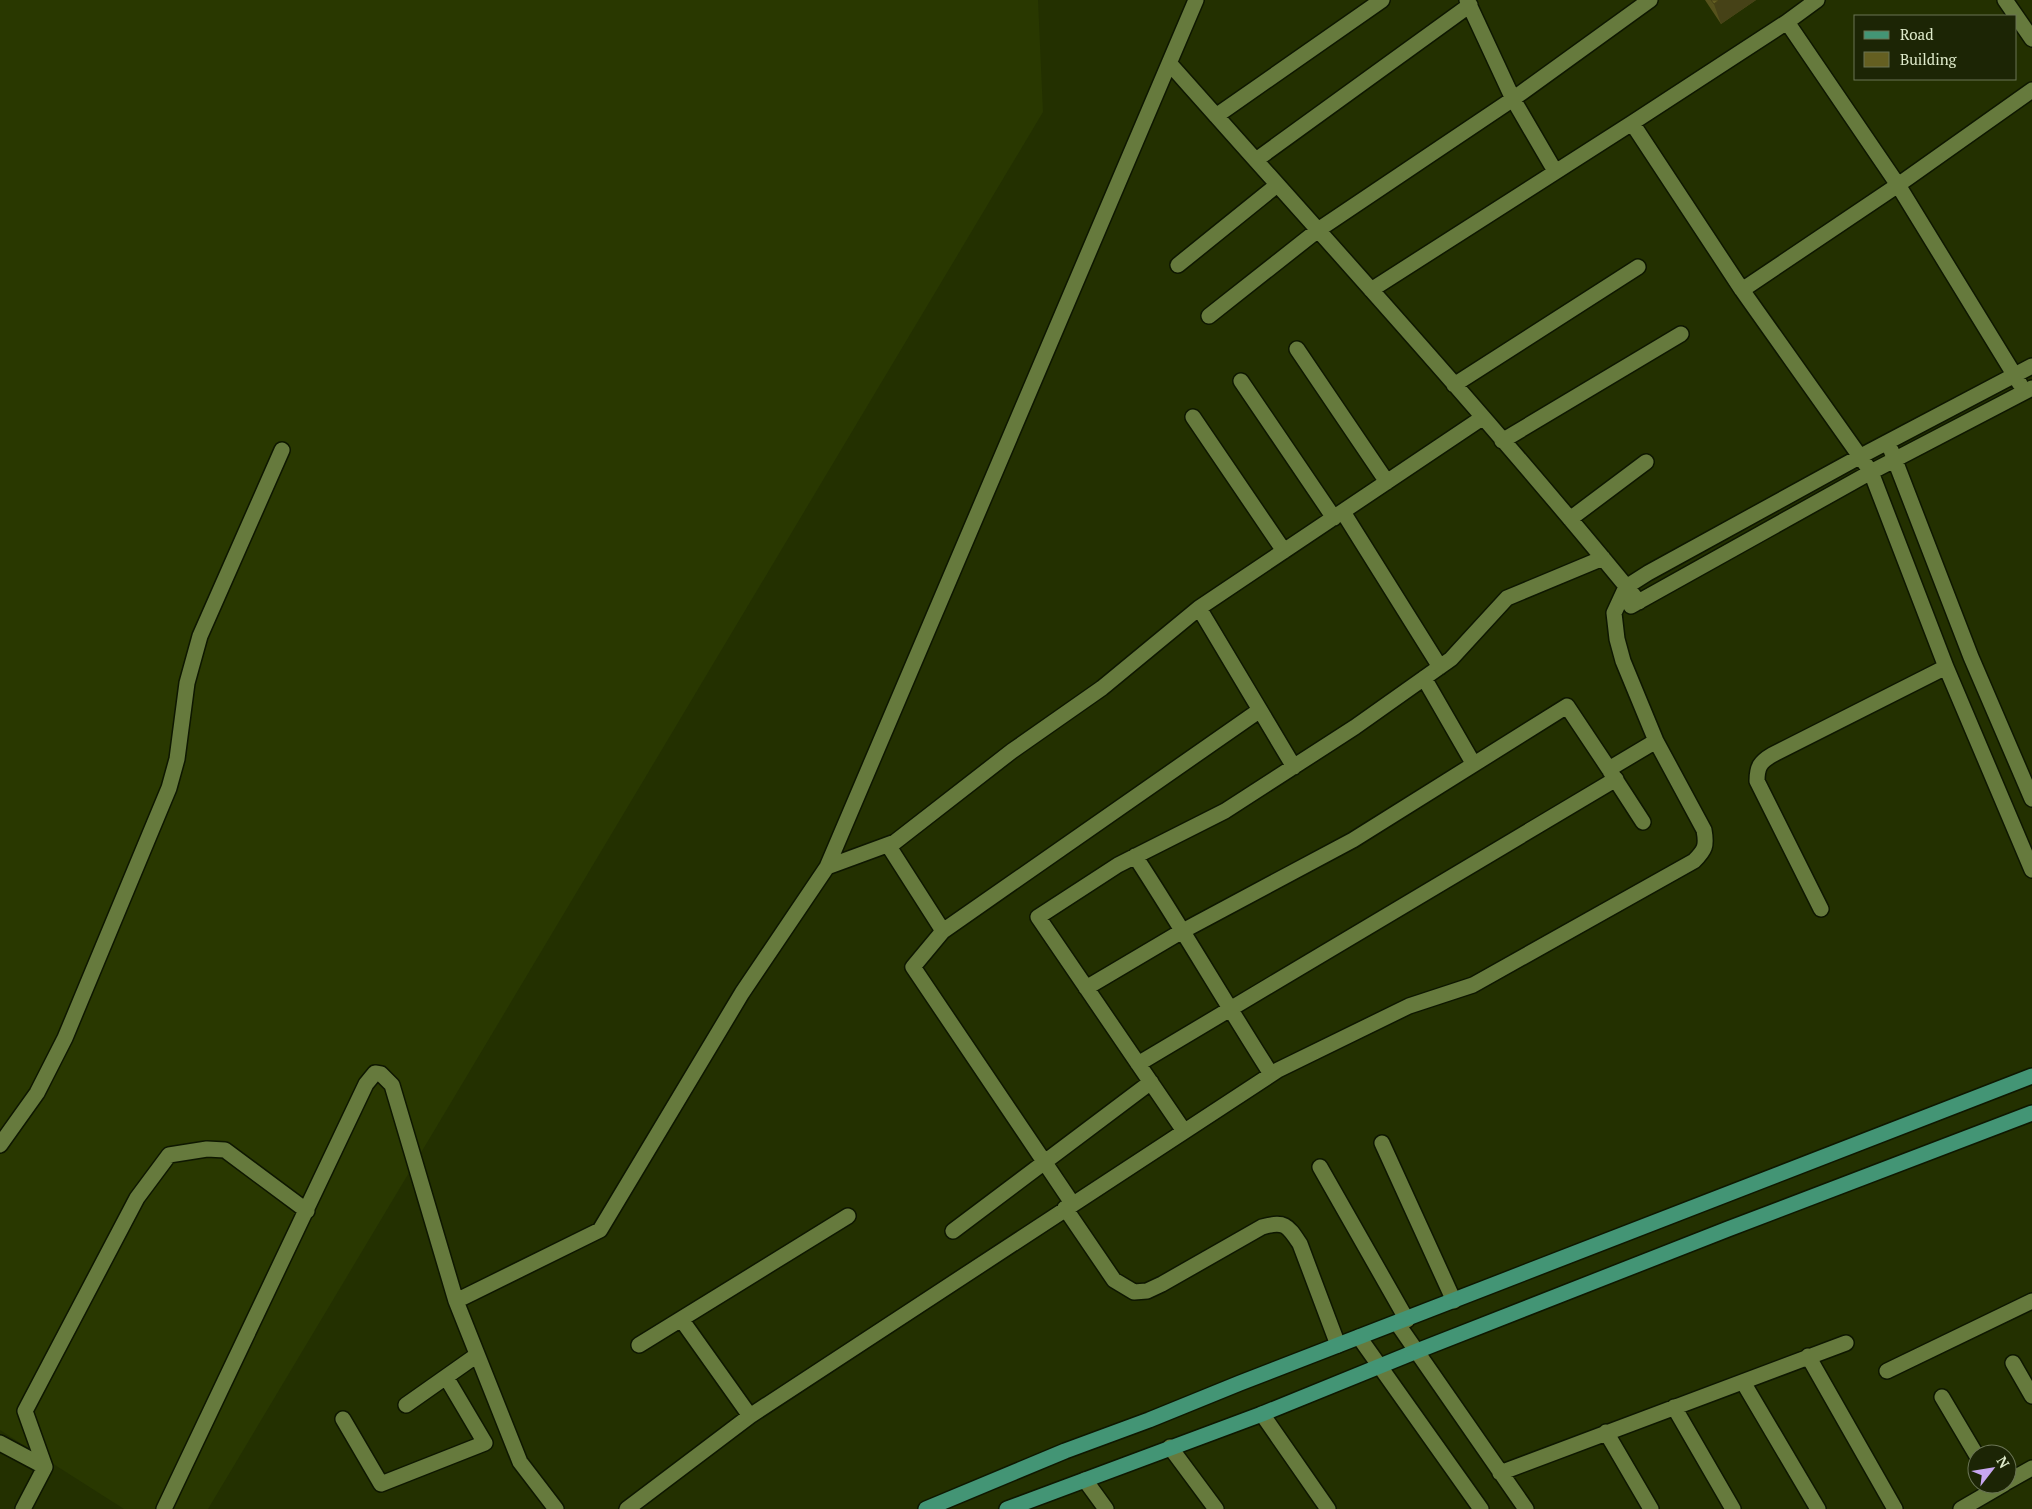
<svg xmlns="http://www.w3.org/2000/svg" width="2032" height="1509" viewBox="0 0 2032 1509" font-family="'PT Serif',serif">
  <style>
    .built { fill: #293800 }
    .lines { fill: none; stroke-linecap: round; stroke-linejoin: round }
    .minor-casing { stroke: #0e1700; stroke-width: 18 }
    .major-casing { stroke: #0e1700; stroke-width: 18 }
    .minor { stroke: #667a3d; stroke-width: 15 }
    .major { stroke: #439575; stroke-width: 15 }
    .wall { fill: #56521c }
    .shaded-wall { fill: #464217 }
    .building { fill: #645f21; stroke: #464217 }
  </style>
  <rect width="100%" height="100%" fill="#233000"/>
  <path class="built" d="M0,0H1038L1043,112L208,1509H124L0,1430Z"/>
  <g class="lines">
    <defs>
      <path id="minor" d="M1467,0L1513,99L1555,171
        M2005,0L2032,39
        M1787,22L1898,185L2020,384
        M1170,64C1328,242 1489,418 1639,602
        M1216,116L1382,0
        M1632,123L1742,290L1871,472L1946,667L2032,870
        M1256,160L1470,5
        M1178,265L1277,185
        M1371,290L1632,123L1787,22L1817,0
        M1742,290L1898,185L2032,90
        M1209,316L1318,230L1513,99L1650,0
        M1297,349L1387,482
        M1241,381L1334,518
        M1454,385L1638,267
        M1193,417L1284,551
        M1502,441L1681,334
        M1891,450L1971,657L2032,799
        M1343,512L1440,667
        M1570,519L1646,462
        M1631,606L1871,472L2032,388
        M1199,608L1294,767
        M1424,678L1473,763
        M1610,771L1643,822
        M888,845L943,931L913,967L1072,1203
        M1135,856C1182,928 1225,1002 1271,1074
        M827,867L895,842L1012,751L1102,688L1199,608L1482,418
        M1821,909L1757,781C1757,767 1760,762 1772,755L1946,667
        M943,931L1260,710
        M1086,988L1179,933L1353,840L1567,706L1609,769L1656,741
        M1138,1064L1616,779
        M1184,1131L1038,917L1118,865L1225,811L1355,727L1451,659L1507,598L1603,558
        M1382,1143L1454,1301
        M0,1145L37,1093L65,1038L169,788L177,759L187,683L200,636L282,450
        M1320,1167L1407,1320
        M1065,1208L1114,1280L1134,1292L1147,1291L1162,1284L1262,1227C1285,1220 1288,1226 1300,1244L1338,1345
        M953,1231L1151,1082
        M681,1319L750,1416
        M1397,1323L1526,1509
        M1359,1337L1481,1509
        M639,1345L848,1216
        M1808,1356L1895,1509
        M2013,1363L2032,1396
        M1887,1371L2032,1301
        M1743,1382L1818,1509
        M1942,1397L1977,1456
        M406,1405L477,1355
        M1674,1407L1733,1509
        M1262,1414L1328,1509
        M343,1419L381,1484L485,1443L446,1377
        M1606,1432L1651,1509
        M0,1443L45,1467
        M1170,1447L1216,1509
        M1500,1473L1846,1343
        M1085,1480L1106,1509
        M2007,1482L2032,1468
        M23,1509L45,1467L25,1411L137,1198L169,1155L207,1149L225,1150L307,1211
        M164,1509L366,1084L375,1073L381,1074L392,1085L456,1301
        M556,1509L520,1462L456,1301L600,1230L742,993L827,867L1196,0
        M627,1509L750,1416L1278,1070L1409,1006L1473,985L1694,861C1705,850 1707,846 1704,830L1656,741L1623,661L1617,639L1614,613L1626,587L1648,573L1861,456L2032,366
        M1961,1509L2004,1484"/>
      <path id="major" d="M926,1509L1065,1451L1149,1420L1240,1383L2032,1076
        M1007,1509L1262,1414L1417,1351L1728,1229L2032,1113"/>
    </defs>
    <use href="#minor" class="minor-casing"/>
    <use href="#major" class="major-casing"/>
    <use href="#minor" class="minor"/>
    <use href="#major" class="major"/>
  </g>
  <path class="wall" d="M1705,0H1756L1721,24Z"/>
  <path class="shaded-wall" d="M1719,0H1756L1721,24L1714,4Z"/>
  <path class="building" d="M1711,0H1719L1714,4Z"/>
  <rect x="1854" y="15" width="162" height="65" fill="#1c2505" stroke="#6a7454"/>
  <rect x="1864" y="31" width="25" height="8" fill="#439575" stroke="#6a7454"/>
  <text x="1900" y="40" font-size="15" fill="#dfebcb">Road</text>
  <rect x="1864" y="52" width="25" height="15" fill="#645f21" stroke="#6a7454"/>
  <text x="1900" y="65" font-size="15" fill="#dfebcb">Building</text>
  <g transform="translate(1992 1469) rotate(59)"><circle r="24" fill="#1c2505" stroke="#6a7454"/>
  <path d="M0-4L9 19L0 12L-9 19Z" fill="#c7a6f0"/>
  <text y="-8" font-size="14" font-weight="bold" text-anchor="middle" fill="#dfebcb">N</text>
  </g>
</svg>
